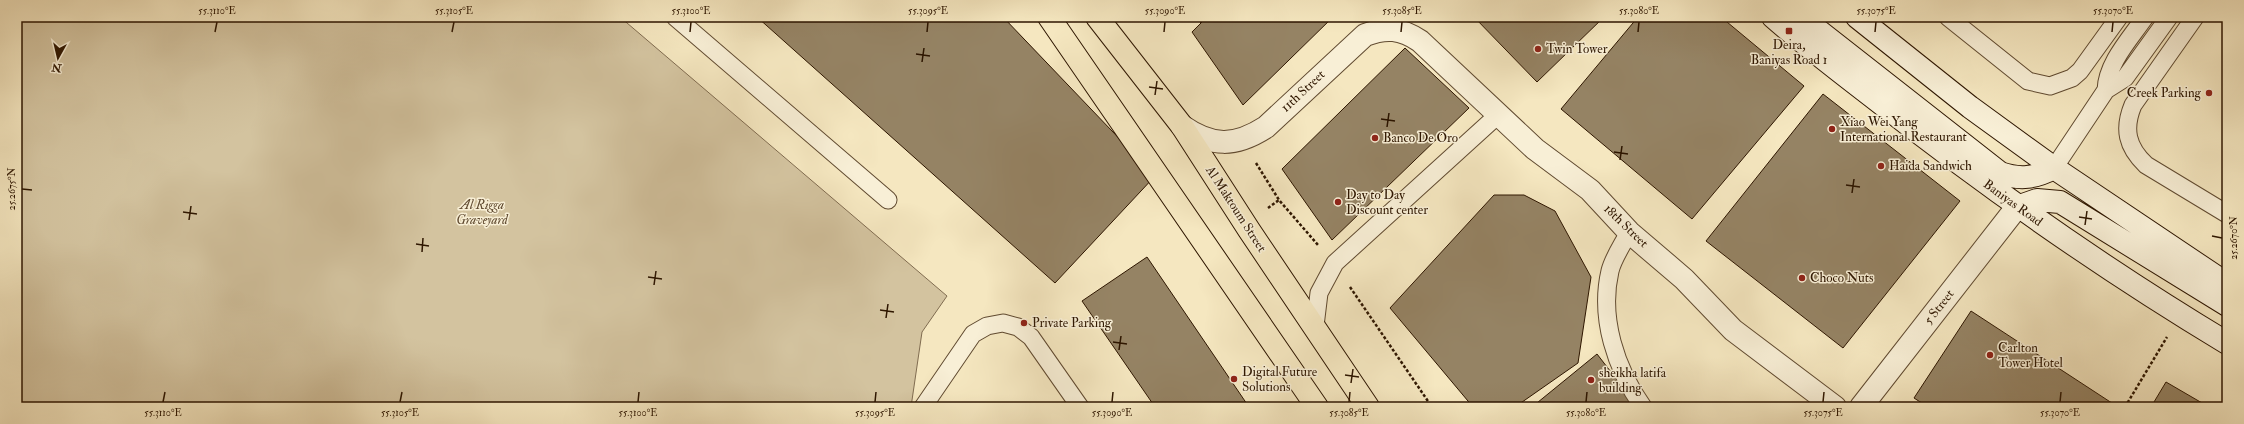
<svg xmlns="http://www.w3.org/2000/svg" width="2244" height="424" viewBox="0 0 2244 424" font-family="'IM FELL Double Pica',serif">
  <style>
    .green { fill: #d3c39f; stroke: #806c50 }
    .building { fill: #958364; stroke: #2e1600 }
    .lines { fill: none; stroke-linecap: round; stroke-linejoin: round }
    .service-casing { stroke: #604a30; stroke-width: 19 }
    .minor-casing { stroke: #604a30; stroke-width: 24 }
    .secondary-casing { stroke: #2e1600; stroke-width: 24 }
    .primary-casing { stroke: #2e1600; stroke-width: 24 }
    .path { stroke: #2e1600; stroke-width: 2.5; stroke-dasharray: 3 2; stroke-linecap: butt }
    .service { stroke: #f8efd6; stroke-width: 17 }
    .minor { stroke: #f8efd6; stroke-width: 22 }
    .secondary { stroke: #f8efd6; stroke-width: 22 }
    .primary { stroke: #f5e7c0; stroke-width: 22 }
    .ticks { fill: none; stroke: #2e1600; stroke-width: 1.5 }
    .poi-dot { fill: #8f2418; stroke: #f8efd6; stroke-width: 1.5 }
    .labels { text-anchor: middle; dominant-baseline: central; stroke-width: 3; stroke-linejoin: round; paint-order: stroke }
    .poi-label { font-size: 13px; fill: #2e1600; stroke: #f8efd6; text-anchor: start }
    .street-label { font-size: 13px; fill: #2e1600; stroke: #f8efd6 }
    .park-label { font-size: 13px; font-style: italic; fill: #604a30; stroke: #f8efd6 }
    .neatline { fill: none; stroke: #2e1600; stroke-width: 1.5 }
    .ticks-label { font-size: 10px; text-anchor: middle; fill: #2e1600 }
  </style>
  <rect width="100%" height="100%" fill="#f5e7c0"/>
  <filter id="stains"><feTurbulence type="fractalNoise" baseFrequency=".005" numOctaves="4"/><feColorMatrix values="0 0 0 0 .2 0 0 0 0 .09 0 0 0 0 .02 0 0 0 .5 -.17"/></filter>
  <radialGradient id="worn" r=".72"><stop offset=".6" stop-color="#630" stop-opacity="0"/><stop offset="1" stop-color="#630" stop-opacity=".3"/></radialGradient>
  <path class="green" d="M17,17H620L947,296L922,332L911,407H17Z"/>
  <path class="building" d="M757,17H1003L1155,176L1055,283Z
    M1195,17H1207L1201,23Z
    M1207,17H1333L1243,105L1192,32Z
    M1474,17H1604L1537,82Z
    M1638,17H1721L1804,86L1692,219L1561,109Z
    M1405,48L1469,108L1332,240L1282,169Z
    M1823,94L1960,201L1843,348L1706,241Z
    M1494,195H1524L1555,211L1591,277L1578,363L1515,407H1473L1390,308Z
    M1147,257L1249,407H1155L1082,301Z
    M1971,311L2118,407H1928L1914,398Z
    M1597,354L1638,407H1532Z
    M2166,382L2209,407H2151Z"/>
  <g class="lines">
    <defs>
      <path id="service" d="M675,17L888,200
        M1948,17L2028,81L2050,86L2072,78L2080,71L2119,17
        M2195,17L2133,105C2123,129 2127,147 2146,165L2227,214
        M2106,90C2107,63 2130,39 2145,17
        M2054,168L2106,90L2125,78L2169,17
        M1629,232C1623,244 1613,258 1610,271C1599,318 1616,369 1643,407
        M1315,326L1319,293L1335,263L1499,114
        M923,407L973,334L987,326L1003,323L1018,327L1031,337L1080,407"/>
      <path id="minor" d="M1182,126C1212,147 1235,147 1266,127L1365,35C1386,27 1401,28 1420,41L1535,149L1590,190L1629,232L1684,279L1733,330L1835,407
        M1861,407L2017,207"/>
      <path id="secondary" d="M1773,17C1805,45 1840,72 1874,98C1987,187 2104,269 2227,343
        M1801,17L2000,173C2020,180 2035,178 2054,168
        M1857,17L1970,107L2054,168L2227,284
        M2017,207L2037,200L2060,202L2227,305"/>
      <path id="primary" d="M1049,17L1317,407
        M1097,17L1182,126L1249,230L1368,407"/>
    </defs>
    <use href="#service" class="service-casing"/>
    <use href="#minor" class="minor-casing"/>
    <use href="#secondary" class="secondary-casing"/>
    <use href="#primary" class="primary-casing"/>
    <path class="path" d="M1256,163L1279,200
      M1268,208L1279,200L1318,245
      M1350,287L1432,407
      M2125,407L2167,337"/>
    <use href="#service" class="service"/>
    <use href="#minor" class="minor"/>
    <use href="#secondary" class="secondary"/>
    <use href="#primary" class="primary"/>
  </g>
  <path class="ticks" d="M215,32L217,22M452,32L454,22M690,32L691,22M927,32L928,22M1164,32L1165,22M1401,32L1402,22M1638,32L1639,22M1875,32L1876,22M2112,32L2113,22M916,54L930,56M922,62L924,48M1149,87L1163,89M1155,95L1157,81M1381,119L1395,121M1387,127L1389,113M1614,152L1628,154M1620,160L1622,146M1846,185L1860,187M22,189L32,190M1852,193L1854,179M183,212L197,214M2079,217L2092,219M189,220L191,206M2085,225L2087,211M2212,236L2222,238M416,244L429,246M422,252L423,238M648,277L662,279M654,285L656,271M880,310L894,312M886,318L888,304M1113,342L1127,344M1119,350L1121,336M1345,375L1359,377M1351,383L1353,369M163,402L165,392M400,402L402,392M638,402L639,392M875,402L876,392M1112,402L1113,392M1349,402L1350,392M1586,402L1587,392M1823,402L1824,392M2060,402L2061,392"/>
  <g class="poi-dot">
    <rect x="1785" y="27" width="8" height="8" rx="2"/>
    <circle cx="1538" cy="49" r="4"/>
    <circle cx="2209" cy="93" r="4"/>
    <circle cx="1832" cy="129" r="4"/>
    <circle cx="1375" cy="138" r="4"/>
    <circle cx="1881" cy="166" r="4"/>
    <circle cx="1338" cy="202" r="4"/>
    <circle cx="1802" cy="278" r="4"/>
    <circle cx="1024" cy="323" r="4"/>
    <circle cx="1990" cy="355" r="4"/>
    <circle cx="1234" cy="379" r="4"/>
    <circle cx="1591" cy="380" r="4"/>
  </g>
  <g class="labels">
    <g class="poi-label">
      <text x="1789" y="45" text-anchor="middle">Deira,<tspan x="1789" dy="15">Baniyas Road 1</tspan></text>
      <text x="1546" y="49">Twin Tower</text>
      <text x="2201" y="93" text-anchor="end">Creek Parking</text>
      <text x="1840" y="122">Xiao Wei Yang<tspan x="1840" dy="15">International Restaurant</tspan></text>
      <text x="1383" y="138">Banco De Oro</text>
      <text x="1889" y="166">Haida Sandwich</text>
      <text x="1346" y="195">Day to Day<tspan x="1346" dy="15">Discount center</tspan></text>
      <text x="1810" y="278">Choco Nuts</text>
      <text x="1032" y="323">Private Parking</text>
      <text x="1998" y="348">Carlton<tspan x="1998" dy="15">Tower Hotel</tspan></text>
      <text x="1242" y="372">Digital Future<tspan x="1242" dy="15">Solutions</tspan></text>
      <text x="1599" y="373">sheikha latifa<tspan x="1599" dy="15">building</tspan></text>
    </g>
    <g class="street-label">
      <text transform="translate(1303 91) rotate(-43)">11th Street</text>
      <text transform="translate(2013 203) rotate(36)">Baniyas Road</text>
      <text transform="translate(1236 209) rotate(57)">Al Maktoum Street</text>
      <text transform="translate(1626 226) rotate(44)">18th Street</text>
      <text transform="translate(1939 307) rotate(-52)">5 Street</text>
    </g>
    <g class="park-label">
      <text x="482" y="205">Al Rigga<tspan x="482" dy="15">Graveyard</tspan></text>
    </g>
  </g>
  <rect width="2244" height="424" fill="none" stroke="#f5e7c0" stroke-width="44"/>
  <g transform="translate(58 58) rotate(188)" stroke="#f8efd6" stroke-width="3" paint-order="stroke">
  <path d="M0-3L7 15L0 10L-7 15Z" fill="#2e1600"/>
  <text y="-6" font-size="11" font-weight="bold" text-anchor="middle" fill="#2e1600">N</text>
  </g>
  <rect x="22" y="22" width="2200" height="380" class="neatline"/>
  <g class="ticks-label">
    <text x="217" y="14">55.3110°E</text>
    <text x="454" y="14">55.3105°E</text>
    <text x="691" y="14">55.3100°E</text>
    <text x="928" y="14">55.3095°E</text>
    <text x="1165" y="14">55.3090°E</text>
    <text x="1402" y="14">55.3085°E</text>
    <text x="1639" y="14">55.3080°E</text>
    <text x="1876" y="14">55.3075°E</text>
    <text x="2113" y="14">55.3070°E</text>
    <text transform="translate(11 189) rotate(-90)" y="4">25.2675°N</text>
    <text transform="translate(2233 238) rotate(-90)" y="4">25.2670°N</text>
    <text x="163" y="416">55.3110°E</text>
    <text x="400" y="416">55.3105°E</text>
    <text x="638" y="416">55.3100°E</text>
    <text x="875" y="416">55.3095°E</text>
    <text x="1112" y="416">55.3090°E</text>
    <text x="1349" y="416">55.3085°E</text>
    <text x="1586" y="416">55.3080°E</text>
    <text x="1823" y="416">55.3075°E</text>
    <text x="2060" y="416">55.3070°E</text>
  </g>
  <rect width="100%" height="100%" filter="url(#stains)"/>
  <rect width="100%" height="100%" fill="url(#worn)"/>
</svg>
